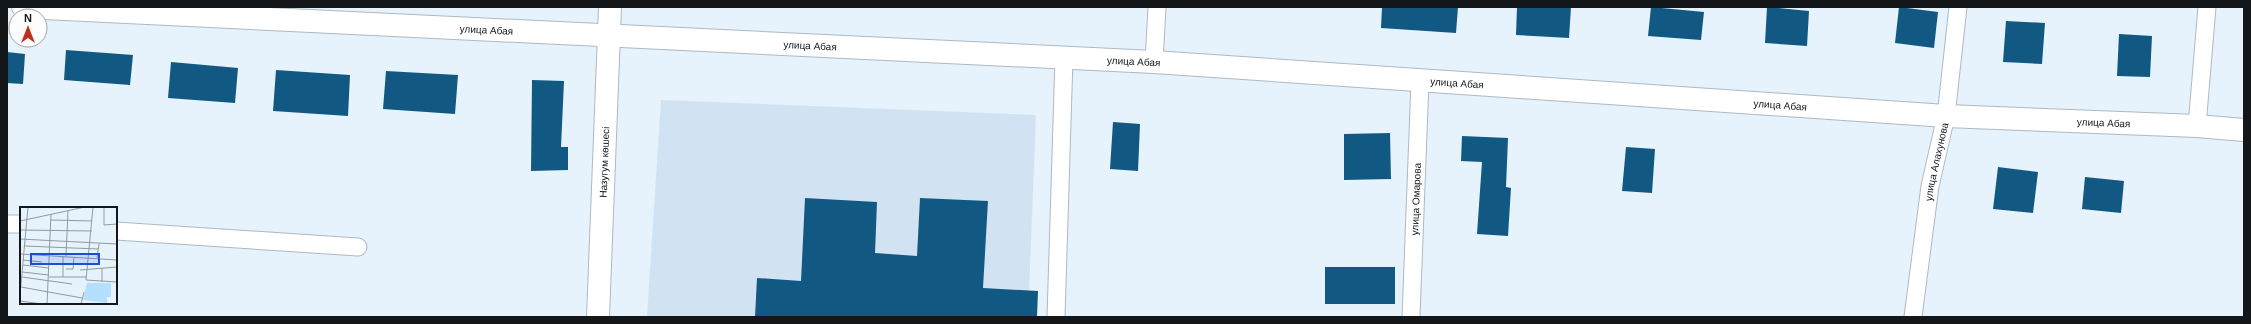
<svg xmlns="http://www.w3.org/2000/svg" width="2251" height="324" viewBox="0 0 2251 324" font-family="Arial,sans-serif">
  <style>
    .built { fill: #d1e3f2 }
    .building { fill: #115983 }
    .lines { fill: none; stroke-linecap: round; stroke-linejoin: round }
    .street-casing { stroke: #adb9c2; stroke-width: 19 }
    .secondary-casing { stroke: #adb9c2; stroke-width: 24 }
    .street { stroke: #fff; stroke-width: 17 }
    .secondary { stroke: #fff; stroke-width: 22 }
    .labels { text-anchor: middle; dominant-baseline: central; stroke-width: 4; stroke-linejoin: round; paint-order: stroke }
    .street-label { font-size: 10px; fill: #13171a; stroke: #fdfdfd }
    .inset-road { fill: none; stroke: #929aa2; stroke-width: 1 }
    .view { fill: #1d4ed8; fill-opacity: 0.15; stroke: #1d4ed8; stroke-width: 2 }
    .inset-edge { fill: none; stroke: #13171a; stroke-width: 2 }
  </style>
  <rect width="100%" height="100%" fill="#e6f2fc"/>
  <path class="built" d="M661,100L1036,115L1028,317H647Z"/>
  <path class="building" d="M1382,7H1458L1456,33L1381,28Z
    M1517,7H1571L1569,38L1516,35Z
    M1651,7L1704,12L1701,40L1648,36Z
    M1767,7L1809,11L1807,46L1765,43Z
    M1899,7L1938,12L1934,48L1895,43Z
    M2006,21L2045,23L2042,64L2003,62Z
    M2119,34L2152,36L2150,77L2117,76Z
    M66,50L133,55L130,85L64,80Z
    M7,52L25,54L23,84L7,83Z
    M171,62L238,68L235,103L168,98Z
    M276,70L350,75L348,116L273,111Z
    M386,71L458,75L455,114L383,109Z
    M532,80L564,81L561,147H568V170L531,171Z
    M1113,122L1140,124L1138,171L1110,169Z
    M1390,133L1391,179L1344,180V134Z
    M1462,136L1508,138L1506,187L1511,188L1508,236L1477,234L1482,162L1461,161Z
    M1626,147L1655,149L1652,193L1622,191Z
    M1998,167L2038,172L2033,213L1993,209Z
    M2085,177L2124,181L2121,213L2082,209Z
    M805,198L877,202L875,253L917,256L920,198L988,201L983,288L1038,291L1037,317H755L757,278L801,281Z
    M1325,267H1395V304H1325Z"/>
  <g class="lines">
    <defs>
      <g id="street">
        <path d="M1154,62L1157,7"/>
        <path d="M2197,126L2207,7"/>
        <path d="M7,224H21"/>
        <path d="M116,231L358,247"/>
        <path d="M1056,317L1064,58"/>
        <path id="s1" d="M1411,317L1420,81"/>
        <path id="s2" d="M1913,317L1930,186L1946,116L1958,7"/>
      </g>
      <g id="secondary">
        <path id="s3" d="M23,7L1154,62L1946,116L2197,126L2244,130"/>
        <path id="s4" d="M598,317L610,7"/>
      </g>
    </defs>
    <use href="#street" class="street-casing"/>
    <use href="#secondary" class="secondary-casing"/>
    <use href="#street" class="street"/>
    <use href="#secondary" class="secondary"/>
  </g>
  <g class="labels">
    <g class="street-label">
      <text stroke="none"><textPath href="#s3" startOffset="464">улица Абая</textPath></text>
      <text stroke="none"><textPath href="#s3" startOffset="788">улица Абая</textPath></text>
      <text stroke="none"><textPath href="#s3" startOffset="1112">улица Абая</textPath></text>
      <text stroke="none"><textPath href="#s3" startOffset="1436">улица Абая</textPath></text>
      <text stroke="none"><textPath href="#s3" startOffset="1760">улица Абая</textPath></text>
      <text stroke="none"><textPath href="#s3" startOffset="2084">улица Абая</textPath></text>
      <text stroke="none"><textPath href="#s4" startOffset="155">Назугум көшесі</textPath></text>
      <text stroke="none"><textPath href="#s2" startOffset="157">улица Алахунова</textPath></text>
      <text stroke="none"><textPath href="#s1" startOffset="118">улица Омарова</textPath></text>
    </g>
  </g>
  <g transform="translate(20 207)">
    <rect width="97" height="97" fill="#e6f2fc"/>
    <path d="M67,76H91V90H87V96L63,93Z" fill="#b4dffe"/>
    <path class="inset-road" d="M73,0L66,73L97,75M84,0V18L97,17M31,13L72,14M0,14L65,0M0,23L72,24M0,32L97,37M4,39L78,42M0,47L97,53M46,49L48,4M77,51L79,37M3,53L22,55M3,58L29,61M82,61V75M46,62H53L54,50M60,63L97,60M2,65L29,68M2,70L52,77M29,70H67M43,70V49M1,80L62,91M0,88L8,0M0,94L22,97M27,97L31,7M61,97L64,85"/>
    <path class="view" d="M11,47H79V57H11Z"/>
    <rect width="97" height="97" class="inset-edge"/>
  </g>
  <rect width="2251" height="324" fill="none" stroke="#13171a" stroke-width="16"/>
  <g transform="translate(28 28)"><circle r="19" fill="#fdfdfd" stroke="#9fa1a2"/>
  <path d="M0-3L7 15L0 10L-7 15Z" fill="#be321c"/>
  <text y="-6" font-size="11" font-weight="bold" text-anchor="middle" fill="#13171a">N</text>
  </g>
</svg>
